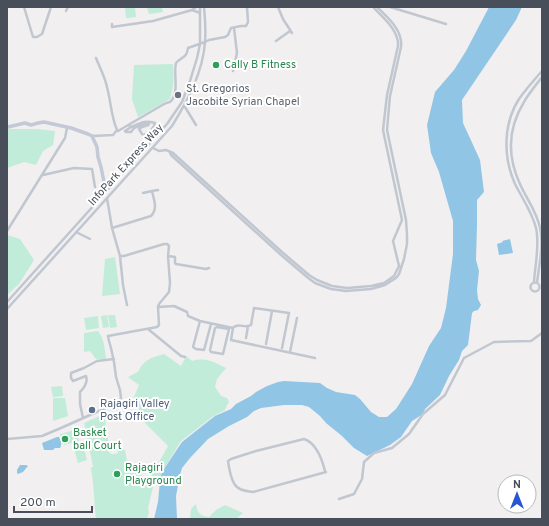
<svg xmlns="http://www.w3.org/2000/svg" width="549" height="526" viewBox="0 0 549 526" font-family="Overpass,sans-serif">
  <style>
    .green { fill: #c1ecd9 }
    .water { fill: #91c5e5 }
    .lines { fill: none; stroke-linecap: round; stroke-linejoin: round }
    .street { stroke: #c1c7d0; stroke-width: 2.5 }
    .secondary { stroke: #c3c9d6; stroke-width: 3.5 }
    .leisure-dot { fill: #2e9e5b; stroke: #fff; stroke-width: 1.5 }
    .worship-dot { fill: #6b7280; stroke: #fff; stroke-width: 1.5 }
    .service-dot { fill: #5c6f8a; stroke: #fff; stroke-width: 1.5 }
    .labels { text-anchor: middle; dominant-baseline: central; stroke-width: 4; stroke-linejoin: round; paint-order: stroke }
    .leisure-label { font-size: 11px; fill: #27864d; stroke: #fff; text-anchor: start }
    .worship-label { font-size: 11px; fill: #5b616d; stroke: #fff; text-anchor: start }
    .street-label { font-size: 11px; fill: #484f5b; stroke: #fff }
    .service-label { font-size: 11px; fill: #4e5e75; stroke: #fff; text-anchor: start }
  </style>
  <rect width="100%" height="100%" fill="#f1efef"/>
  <path class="green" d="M125,7H135L136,17L126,18Z
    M147,7H162L163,12L149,14Z
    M173,64C174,76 174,87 170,99L138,117L132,99L134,65Z
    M7,129H37L55,131L53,145L43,151L36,165L24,162L7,168Z
    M7,235L20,239L34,260L19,284L7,295Z
    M115,257L120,294L102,296L105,259Z
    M107,315L109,327L103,328L101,316Z
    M108,315H115L117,327L110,328Z
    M98,316L99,328L86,330L84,318Z
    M98,331C104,338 105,350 106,359H96L90,351L84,352V333Z
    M164,354L181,366L186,356L192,361C207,357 213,362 226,368L217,379L215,387L221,396L227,398L229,402L227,405L225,410L212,417L181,441L162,472L158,486L149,480L168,446L145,423L134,397L139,385L128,377L138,372C143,360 152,357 164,354Z
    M62,386L63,396L53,397L51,387Z
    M53,398H65L68,416L53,421Z
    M104,414L109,445L108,448V451C111,455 113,455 118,453L117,449L125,450L127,461H129V463L139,464C142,476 141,482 153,487L148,508L149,513L147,519H96C94,502 94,485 91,467H93V466L84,423Z
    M75,430L79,441L64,445L60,434Z
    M83,445L87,460L78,463L74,448Z
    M196,504C197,513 200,516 209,517L216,510L225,505L243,513L236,519H190L191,509Z"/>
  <path class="water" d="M489,7H522L516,20L462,100L463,123L480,160L484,192L477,200V225L476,260L479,271L477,290L478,299L481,305L478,310L474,311L472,313L468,345L462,351L459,360L449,376L440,395L425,409L423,414L412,421L401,437L390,445L367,456L354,448L342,436L326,423L320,416L309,407L302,405H284L261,408L254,411L247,417L229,426L208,439L190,458L182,468L180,475L176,496L177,519H154L158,502L160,480L162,472L182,442L215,416L231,409L236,404L251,396L256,392L267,386L278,382L284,381L320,383L327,388L336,392L355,395L360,399L371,412L379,417H387L396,409L412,384L429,346L441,328L446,308L453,254V221L439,172L431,153L427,125L435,92L454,70L466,51L488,9Z
    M510,239L513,253L499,255L497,244L503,242L502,241Z
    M57,437H59C61,440 62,445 60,448H55L53,450H44L42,443Z
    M20,465H26L28,466L23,472L18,474L17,473V470Z"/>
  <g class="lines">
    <path class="street" d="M24,7L33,37H37L42,34L51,7
      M196,7L192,10L200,13
      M278,7L283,19L292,33
      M390,7L446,24
      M66,11L68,7
      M112,24V27L153,21L192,10
      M276,41L290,31
      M96,58C100,68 105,77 107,87C111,102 111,116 117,130L118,131L164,104C164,104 169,102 170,102C180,93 173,74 176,63C181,57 187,58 188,48L205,42L209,40L225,37L228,35L231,28L241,26H246L248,22L247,7
      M233,71L237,53L234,28
      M185,107L196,125
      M129,125L131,127C141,123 144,120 155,123C154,128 149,133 144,135L142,134L139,129L142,127L148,125L149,124L147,123L134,128L131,132H126L125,131L131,127
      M92,136L113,135L117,130
      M153,148L159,151L166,150L173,153L282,252L309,275L317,280L332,286L347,288L371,286L384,283L394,276L399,266L393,241L402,220L383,130L387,95L398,46C399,30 383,18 373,7
      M170,152L171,155L280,254L307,277L315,283L331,289L346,291L371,289L385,285L396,278L399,274L404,259L407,244V235L406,220L387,130L390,96L401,47C403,30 388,18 377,7
      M43,175L74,168L92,169L95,187
      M143,193L152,191
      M107,198L112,228L120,256H124L164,244H167L169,246L168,256L170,283L169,292L159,304L158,307L174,306L187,312L188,316L200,321L233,328L231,340L315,358
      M112,228L151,216C158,209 154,200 152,191L158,190
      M7,231L65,138L67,128
      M76,232L90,239
      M120,256L123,285L127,305
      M168,256L175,257V263L176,264L206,269L209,268
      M534,282C535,266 540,244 536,228C532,212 522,198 515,184C503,157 503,124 519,99C526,89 534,80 542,71
      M530.5 287a4.5 4.5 0 1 1 9 0a4.5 4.5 0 1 1-9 0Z
      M537,283C539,265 544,245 540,228C537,212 526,198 520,184C507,156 508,128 524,102C529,93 536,85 542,77
      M7,302L167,124L182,102L190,81L197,58L200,44V7
      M7,309L172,126C188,100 203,72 205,42C206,30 205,18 204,7
      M200,321L193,347L196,349L204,350L211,324
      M217,327L229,329L223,354L211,352L210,350L215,328Z
      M233,328C238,322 245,329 251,325L254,308L289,313L282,348
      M148,329L181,356L185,357
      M246,338L248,326
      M266,344L272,311
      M290,352L297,318
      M83,418L80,404V392C84,388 88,382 86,376L73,381L71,378V373L84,368L97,361L114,359
      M7,439L42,436L61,428L119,402L121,398L120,390L116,377L114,362L111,348L109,341L108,336L157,327L159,325L158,307
      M325,471C322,459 316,443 304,439L256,451L231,459L228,461C229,468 232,483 237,487C241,491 248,491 253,492L326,472
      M339,499L354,494L362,479L364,462L374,453L392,448L409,434L423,414L445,395L464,358L494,342L531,341L542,333"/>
    <path class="secondary" d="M7,126L8,127L25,123L31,125L38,123L44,122L71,128L88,134L92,136L97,147L98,157L101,167L106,192"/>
  </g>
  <g class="leisure-dot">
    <circle cx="216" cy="65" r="4"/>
    <circle cx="65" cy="439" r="4"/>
    <circle cx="117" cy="474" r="4"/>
  </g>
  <circle class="worship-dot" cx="178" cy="95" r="4"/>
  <circle class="service-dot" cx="92" cy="410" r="4"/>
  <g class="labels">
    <g class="leisure-label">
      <text x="224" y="65">Cally B Fitness</text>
      <text x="73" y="433">Basket<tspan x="73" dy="13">ball Court</tspan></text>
      <text x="125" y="468">Rajagiri<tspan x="125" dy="13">Playground</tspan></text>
    </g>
    <g class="worship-label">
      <text x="186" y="89">St. Gregorios<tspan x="186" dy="13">Jacobite Syrian Chapel</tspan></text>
    </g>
    <g class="street-label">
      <text transform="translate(126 165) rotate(-48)">InfoPark Express Way</text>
    </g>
    <g class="service-label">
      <text x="100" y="404">Rajagiri Valley<tspan x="100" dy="13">Post Office</tspan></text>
    </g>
  </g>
  <rect width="549" height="526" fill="none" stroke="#484f5b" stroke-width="16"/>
  <g transform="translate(517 494)"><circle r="19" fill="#ffffff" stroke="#b6b9bd"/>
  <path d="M0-3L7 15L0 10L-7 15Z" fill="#2755d3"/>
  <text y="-6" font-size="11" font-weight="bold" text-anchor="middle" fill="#484f5b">N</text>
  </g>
  <path d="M14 506v6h78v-6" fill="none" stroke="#484f5b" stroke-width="2"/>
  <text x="20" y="506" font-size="12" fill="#484f5b" stroke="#ffffff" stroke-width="3" paint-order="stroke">200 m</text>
</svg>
